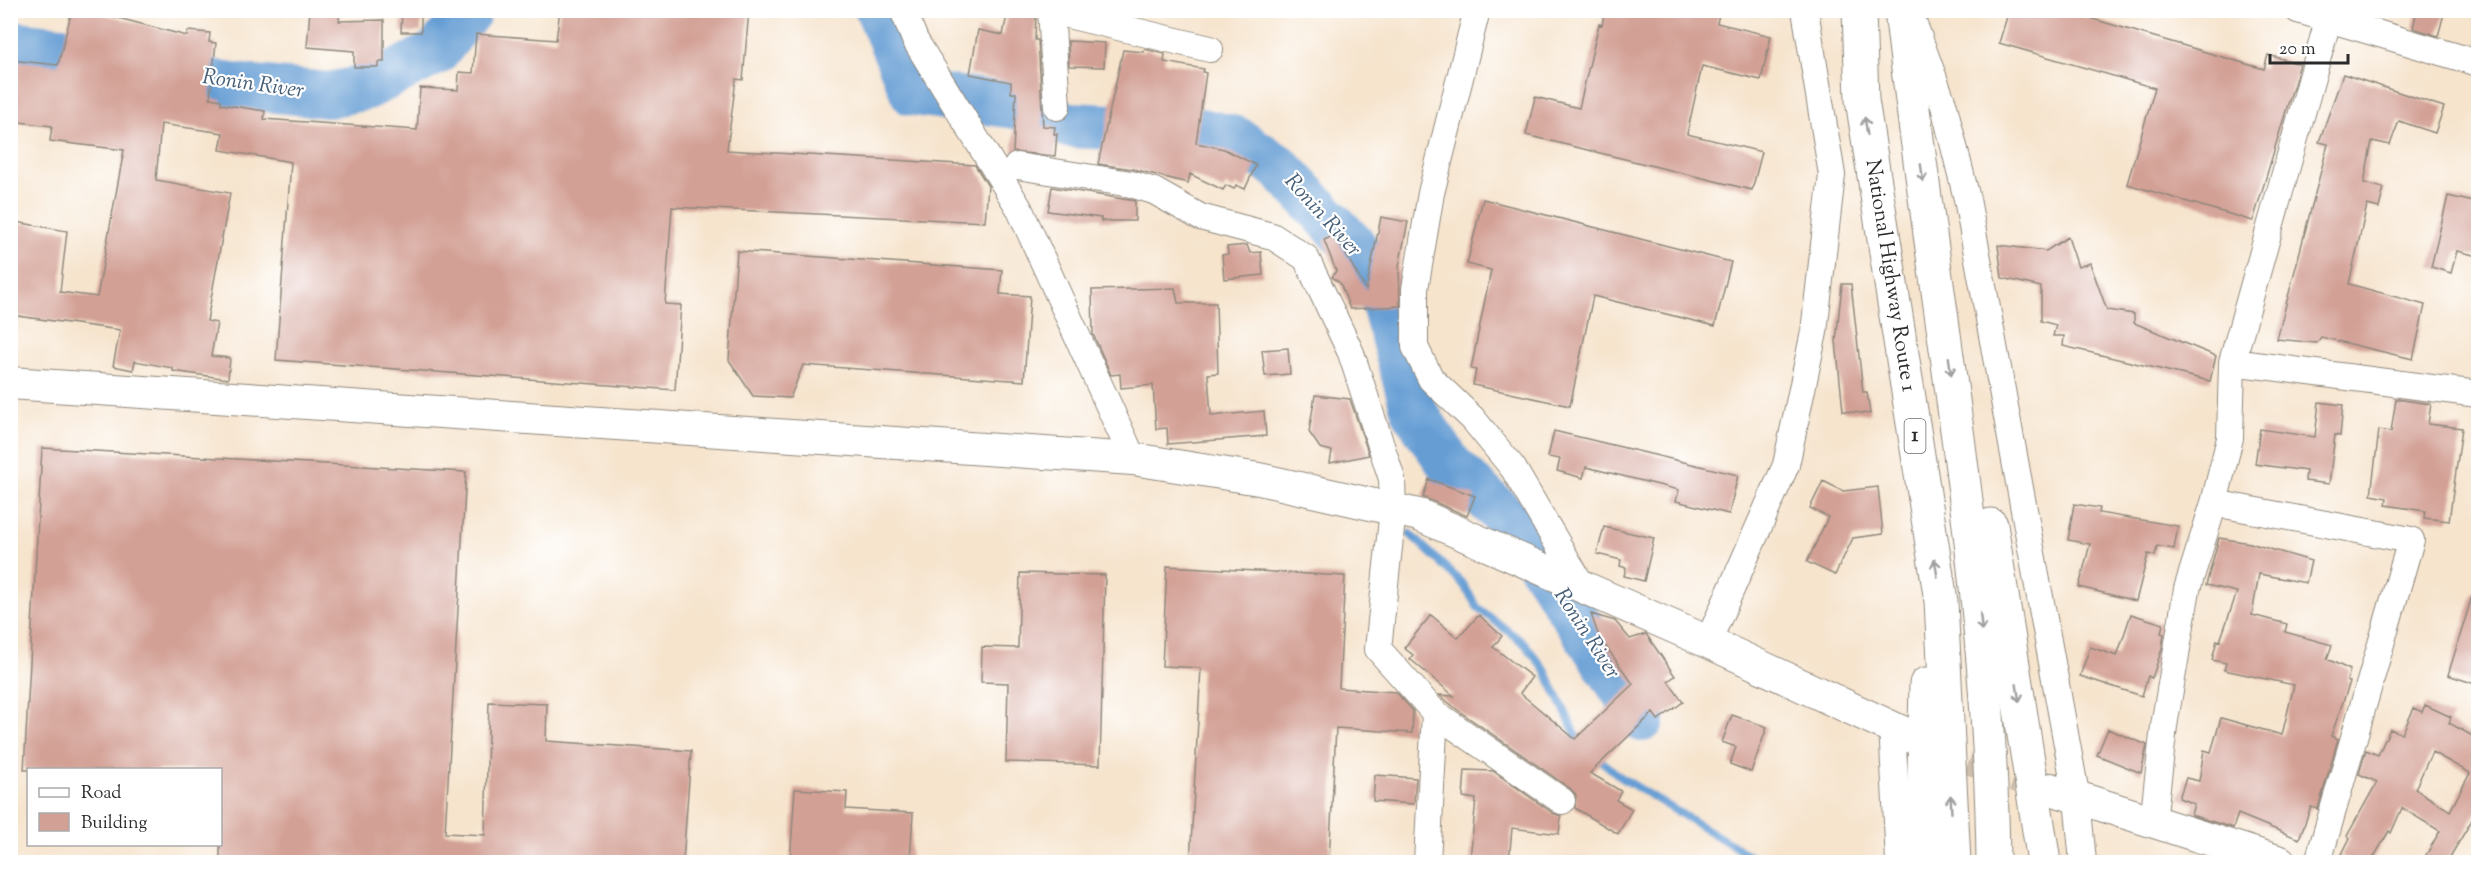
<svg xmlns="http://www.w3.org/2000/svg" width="2489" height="873" viewBox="0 0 2489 873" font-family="'Sorts Mill Goudy',serif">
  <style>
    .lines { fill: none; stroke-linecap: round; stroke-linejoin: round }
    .stream { stroke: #669ed4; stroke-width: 8 }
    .river { stroke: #669ed4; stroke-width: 46 }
    .building { fill: #d3a095; fill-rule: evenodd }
    .tertiary-tunnel { stroke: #cdbfad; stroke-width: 32; stroke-dasharray: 32 16; stroke-linecap: butt }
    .minor-casing { stroke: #90887c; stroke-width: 28 }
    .tertiary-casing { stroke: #90887c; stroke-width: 34 }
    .trunk-casing { stroke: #90887c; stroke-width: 35 }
    .minor { stroke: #fff; stroke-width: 26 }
    .tertiary { stroke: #fff; stroke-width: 32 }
    .trunk { stroke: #fff; stroke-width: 33 }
    .oneway { stroke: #a0a0a0 }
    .labels { text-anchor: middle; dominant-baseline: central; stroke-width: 4.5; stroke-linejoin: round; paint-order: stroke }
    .shield { fill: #fff; stroke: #6b6b6b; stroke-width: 1.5 }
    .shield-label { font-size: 20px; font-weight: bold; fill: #2b2b2b }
    .street-label { font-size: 21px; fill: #2b2b2b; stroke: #fff }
    .water-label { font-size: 22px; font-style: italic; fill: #465f77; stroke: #fff }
  </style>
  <rect width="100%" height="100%" fill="#fff"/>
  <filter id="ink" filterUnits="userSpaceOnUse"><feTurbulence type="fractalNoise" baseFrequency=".0167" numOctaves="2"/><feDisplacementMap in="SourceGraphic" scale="12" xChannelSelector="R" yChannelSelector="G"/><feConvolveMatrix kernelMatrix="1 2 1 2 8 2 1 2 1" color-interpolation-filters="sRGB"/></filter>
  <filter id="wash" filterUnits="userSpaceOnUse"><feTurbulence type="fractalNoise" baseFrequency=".008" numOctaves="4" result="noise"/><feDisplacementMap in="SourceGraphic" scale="24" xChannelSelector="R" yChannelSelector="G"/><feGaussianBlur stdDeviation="1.35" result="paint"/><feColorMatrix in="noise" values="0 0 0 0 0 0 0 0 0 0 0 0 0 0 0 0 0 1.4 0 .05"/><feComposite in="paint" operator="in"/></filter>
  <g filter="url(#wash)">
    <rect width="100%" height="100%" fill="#f6e4cd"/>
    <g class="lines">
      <path class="stream" d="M1410,534L1463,584L1478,608L1525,644L1545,670L1581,745
        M1595,756L1622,778L1760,862"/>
      <path class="river" d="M878,10L913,93L1016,106L1069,125L1200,131L1236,139L1279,167L1354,246L1380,290L1414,411L1450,465L1514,525L1642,719
        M10,43L62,49L162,73L232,86L329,95L367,87L437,52L470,10"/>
    </g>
    <g id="blocks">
      <path class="building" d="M72,10H88L187,36L188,31L210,33L209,42L216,43L210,98L221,100V104L265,111L264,119L417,130L420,88L458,90L459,72L473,73L476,34L556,40L560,10H749L743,80L736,79L727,150L975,165L988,186L985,222L672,207L665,304L681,305L675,390L276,360L291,162L220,150L223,133L161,124L156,180L230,193L207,321L217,323L211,356L230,358L228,379L173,371V368L135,361L133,370L113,366L120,330L10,315V221L67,231L60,292L97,297L124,150L50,141L52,126L10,121V60L58,65Z
        M310,10H340L339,21L384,20V62H378V67H354V51L307,47Z
        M402,10H421V32H401Z
        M1008,10H1036L1035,40H1038L1043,126L1055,127L1054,134H1057L1055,156L1013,152L1016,93H1011V82L970,74L978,30L1003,35Z
        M1605,10H1720L1717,23L1771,36L1761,80L1702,66L1687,134L1762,152L1752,190L1526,135L1535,97L1579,108L1599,24L1602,25Z
        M2009,10H2062L2264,69L2268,55L2300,64L2253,221L2127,184L2155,88L1999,43Z
        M2417,10H2445L2438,36L2413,28Z
        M1068,41L1105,43L1104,67L1069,66Z
        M1145,49L1165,54L1164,62L1204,69L1203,72L1206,73L1196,143L1224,149L1256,165L1245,189L1236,185L1234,189L1226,185L1223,190L1190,174L1188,183L1133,169L1098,164L1123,50L1144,52Z
        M2343,74L2444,107L2435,133L2399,121L2390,145L2372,141L2364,183L2384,188L2379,208L2367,205L2349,284L2425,305L2413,359L2321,337L2317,343L2277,339L2328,144L2319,142Z
        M1052,187L1135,201V221H1101V218L1048,211Z
        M2448,196L2478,203V256L2457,251L2451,273L2431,267Z
        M1483,199L1731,262L1715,326L1593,296L1570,406L1473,385L1476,370L1471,369L1491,270L1467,264Z
        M1381,217L1408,222L1399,266L1400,306L1350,309L1340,283L1332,277L1336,271L1324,240L1335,235L1366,290Z
        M2068,237L2078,267L2090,263L2107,310L2134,314V323L2216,356L2210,381L2063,346L2064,336H2053L2056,325L2041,321V287L2002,278L1998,245L2046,251Z
        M1247,245L1250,253L1261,252L1263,275L1224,279L1222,255L1228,254L1227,247Z
        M737,251L1002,270L1000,294L1030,296L1024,381L803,365L790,398L753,396L729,360Z
        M1842,284H1851L1863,392H1867L1870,414L1843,411L1836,341Z
        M1175,288L1178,303H1216L1218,373L1208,374L1211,416L1264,411L1266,436L1168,444L1167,428L1156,429L1153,385L1121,388L1120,374L1111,375L1093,334L1092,290Z
        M1288,348L1290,374L1265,376L1262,350Z
        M1315,395L1350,399L1369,455L1330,463L1332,451L1320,448L1309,432Z
        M2396,399L2431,404L2428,424L2462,428L2449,521L2424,518L2425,511L2386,505L2387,498L2371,495L2379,430L2391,432Z
        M2319,402L2343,405L2340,436L2335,435L2329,484L2305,481L2306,471L2255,464L2260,429L2315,437Z
        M1554,431L1738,475L1729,514L1676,501L1679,490L1586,467L1583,478L1557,471L1560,459L1548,457Z
        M42,448L466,472L445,833L485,835L489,702L547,704L546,741L691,751L683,862H220V770H24Z
        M1429,479L1475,496L1467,516L1423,497Z
        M1823,481L1843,491L1878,487L1883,534L1853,538L1835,575L1807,562L1828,517L1810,508Z
        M2074,504L2100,508L2099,513L2178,526L2174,549L2157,546L2155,556L2148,554L2136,601L2079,587L2090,544L2068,540Z
        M1604,527L1654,538L1644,581L1624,576L1626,568L1620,566L1621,560L1597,554Z
        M2219,538L2250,543L2311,561L2306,583L2259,574L2252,615L2287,624L2285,632L2332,645L2327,659L2350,670L2347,681L2350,682L2331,736L2338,739L2318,809L2311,807L2299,839L2238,814L2233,828L2191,815L2194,804L2179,798L2186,778L2199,781L2204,750L2211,752L2221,718L2282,735L2294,685L2224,670L2226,663L2212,660L2217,640L2220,641L2237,592L2206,585Z
        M1167,566L1345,576L1339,688L1396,692L1413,711L1412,733L1336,728L1329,862H1190L1201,668L1162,666Z
        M1020,573L1105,575L1100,765L1006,762L1008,683L981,682L982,647L1018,648Z
        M2473,593L2478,594V685L2448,675Z
        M1591,614L1615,621L1630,639L1646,634L1675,676L1668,681L1683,702L1658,720L1653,713L1590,773L1621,791L1616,800L1632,809L1618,834L1575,808L1576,795L1571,789L1459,711L1439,695L1454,696L1410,659L1413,655L1404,648L1431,615L1458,638L1479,615L1502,636L1493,647L1532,677L1520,693L1575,739L1633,684L1599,637Z
        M2131,614L2163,624L2161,633L2164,634L2162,649L2152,678L2148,676L2142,696L2080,676L2090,647L2117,656Z
        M2425,705L2451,717L2449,723L2478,739V810L2447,862H2422L2440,831L2402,808L2391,833L2389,831L2371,862H2353L2341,856L2350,838L2347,836L2377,782L2359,774L2366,750L2378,755L2390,729L2402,734L2414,708L2422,712ZM2432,752L2470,773L2450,811L2415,789Z
        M1732,715L1767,727L1751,772L1730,764L1736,747L1722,742Z
        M2108,729L2147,745L2141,773L2097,755Z
        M1465,770L1493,771L1553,813L1561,816L1559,834L1512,828L1509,862L1470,860L1476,799L1463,797Z
        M1375,775L1416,778L1414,804L1373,801Z
        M795,789L847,792L846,809L913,813L910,862H790Z"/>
    </g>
  </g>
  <g filter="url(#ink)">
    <use href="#blocks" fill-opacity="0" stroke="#90887c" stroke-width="1.5"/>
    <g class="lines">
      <path class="tertiary-tunnel" d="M1925,742L2051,789"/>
      <defs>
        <path id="minor" d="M903,10L915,40L1019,208L1133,459
          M1051,10L1057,107
          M1477,10L1431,193L1415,289V347L1431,379L1473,419L1513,468L1584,589
          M2298,10L2478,63
          M1051,11L1210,49
          M1911,16L1944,106L1967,199L2077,799L2083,862
          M1017,166L1131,184L1154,191L1200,217L1272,236L1306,258L1351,353L1392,479L1393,510L1378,649L1435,713L1427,862
          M2232,362L2478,394
          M2214,503L2411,540L2318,862
          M1708,642L1786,465L1814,332L1832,175L1805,10
          M1435,713L1562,801
          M1892,725L1899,862
          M2153,822L2164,726L2187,589L2214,503L2230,438L2232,362L2331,10"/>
        <path id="tertiary" d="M10,383L1133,459L1259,479L1419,515L1708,642L1917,739
          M2051,789L2280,862"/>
        <g id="trunk">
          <path id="s1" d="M1859,10L1862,100L1941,601L1954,862"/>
          <path d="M1901,10C1933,295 1990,576 1993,862"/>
          <path d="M1991,525L2044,862"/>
          <path d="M1922,862L1926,684"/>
        </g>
      </defs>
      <use href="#minor" class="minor-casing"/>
      <use href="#tertiary" class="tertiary-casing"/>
      <use href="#trunk" class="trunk-casing"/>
      <use href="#minor" class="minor"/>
      <use href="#tertiary" class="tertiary"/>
      <use href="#trunk" class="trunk"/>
    </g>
    <defs><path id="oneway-shaft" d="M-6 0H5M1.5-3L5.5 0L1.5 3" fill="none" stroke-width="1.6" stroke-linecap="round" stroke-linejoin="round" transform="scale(1.5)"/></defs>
    <g class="oneway">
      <use href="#oneway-shaft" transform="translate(1866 126) rotate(-99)"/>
      <use href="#oneway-shaft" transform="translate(1922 173) rotate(82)"/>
      <use href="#oneway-shaft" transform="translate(1950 366) rotate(82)"/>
      <use href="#oneway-shaft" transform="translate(1936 568) rotate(-99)"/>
      <use href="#oneway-shaft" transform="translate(1981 622) rotate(84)"/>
      <use href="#oneway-shaft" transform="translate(2018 693) rotate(81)"/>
      <use href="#oneway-shaft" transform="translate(1951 804) rotate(-93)"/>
    </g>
  </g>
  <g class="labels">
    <rect class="shield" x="1904.5" y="419" width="21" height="34" rx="4.5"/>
    <g class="shield-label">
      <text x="1915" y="436">1</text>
    </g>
    <g class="street-label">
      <text stroke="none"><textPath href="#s1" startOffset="268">National Highway Route 1</textPath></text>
    </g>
    <g class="water-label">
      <text transform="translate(253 85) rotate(8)">Ronin River</text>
      <text transform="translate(1322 216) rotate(48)">Ronin River</text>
      <text transform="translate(1586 634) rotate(57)">Ronin River</text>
    </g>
  </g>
  <rect width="2489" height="873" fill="none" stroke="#fff" stroke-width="36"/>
  <rect x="27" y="768" width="195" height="78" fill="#ffffff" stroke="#aaaaaa" stroke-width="1.5"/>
  <rect x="39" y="788" width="30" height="9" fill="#ffffff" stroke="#aaaaaa" stroke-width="1.5"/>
  <text x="81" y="798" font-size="18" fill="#2b2b2b">Road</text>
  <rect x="39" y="813" width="30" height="18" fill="#d3a095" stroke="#aaaaaa" stroke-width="1.5"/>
  <text x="81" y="828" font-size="18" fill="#2b2b2b">Building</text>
  <path d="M2270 54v9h78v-9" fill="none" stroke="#2b2b2b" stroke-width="3"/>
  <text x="2279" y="54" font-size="18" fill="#2b2b2b" stroke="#ffffff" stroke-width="4.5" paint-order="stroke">20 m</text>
</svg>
